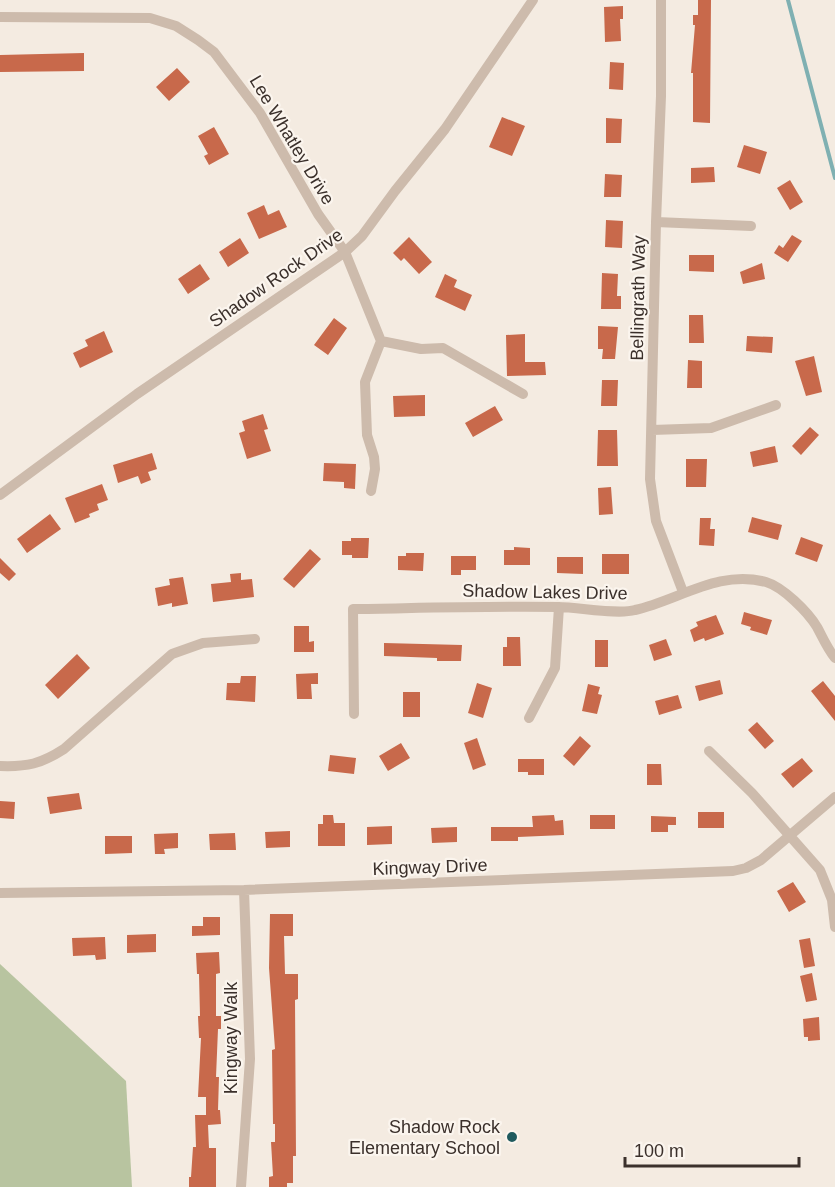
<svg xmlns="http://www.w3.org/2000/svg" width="835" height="1187" viewBox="0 0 835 1187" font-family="Arial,sans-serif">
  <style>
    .green { fill: #b8c4a0 }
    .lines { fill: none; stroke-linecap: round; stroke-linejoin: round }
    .stream { stroke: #7fb0b2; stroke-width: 4 }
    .building { fill: #c8694b }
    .street { stroke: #cdbbac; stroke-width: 10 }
    .poi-dot { fill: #1f5a5e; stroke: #fbf5ee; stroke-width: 2 }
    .labels { text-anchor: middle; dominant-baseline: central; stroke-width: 4.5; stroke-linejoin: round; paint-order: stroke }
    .street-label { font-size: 18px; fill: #3b302b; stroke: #fbf5ee }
    .poi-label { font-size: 18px; fill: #3b302b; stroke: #fbf5ee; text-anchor: end }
  </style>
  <rect width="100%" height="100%" fill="#f4ebe1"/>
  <path class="green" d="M0,964L126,1081L132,1187H0Z"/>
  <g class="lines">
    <path class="stream" d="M788,0L835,178"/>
  </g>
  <path class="building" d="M698,0H711L710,123L693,122V73H691L695,25H693V15H698Z
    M623,6V19H620L621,41L605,42L604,7Z
    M84,53V71L0,72V55Z
    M610,62L624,63L623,90L609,89Z
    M177,68L190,82L169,101L156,87Z
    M502,117L525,126L512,156L489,147Z
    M606,118L622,119L621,143H606Z
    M214,127L229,154L209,165L204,156L208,154L198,136Z
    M744,145L767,152L760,174L737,167Z
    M714,167L715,182L691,183V168Z
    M605,174L622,175L621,197H604Z
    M790,180L803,202L790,210L777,188Z
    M264,205L268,215L279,210L287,227L259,239L247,213Z
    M606,220L623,221L622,248L605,247Z
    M792,235L802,241L788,262L774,253L779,245L783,248Z
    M409,237L432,262L419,274L404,258L401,261L393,253Z
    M240,238L249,253L228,267L219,252Z
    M689,255H714V272L689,271Z
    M762,263L765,279L743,284L740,272Z
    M200,264L210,279L188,294L178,279Z
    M602,273L618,274L617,296H621V309H601Z
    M445,274L457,280L454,287L472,295L465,311L435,297Z
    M689,315H703L704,343H689Z
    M334,318L347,328L328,355L314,345Z
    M598,326L618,327L615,359H602L603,349H598Z
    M104,331L113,352L80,368L73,353L88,346L85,340Z
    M525,334V362H545L546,375L507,376L506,335Z
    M747,336L773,337L772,353L746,351Z
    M814,356L822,392L806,396L795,361Z
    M688,360L702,361V388H687Z
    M602,380H618L617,406H601Z
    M425,395V416L394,417L393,396Z
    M495,406L503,420L473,437L465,423Z
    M263,414L268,429L264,430L271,451L247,459L239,433L245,431L242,421Z
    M810,427L819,435L801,455L792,446Z
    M598,430H617L618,466H597Z
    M775,446L778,462L753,467L750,452Z
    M152,453L157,469L148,472L151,480L141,484L138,476L118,483L113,465Z
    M686,459H707L706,487H686Z
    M324,463L356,464L355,489L344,488V482L323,481Z
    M102,484L108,500L97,504L99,510L89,514L90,517L75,523L65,498Z
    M611,487L613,514L599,515L598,488Z
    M50,514L61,529L27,553L17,539Z
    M752,517L782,525L778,540L748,532Z
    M700,518H711L710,529H715L714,546L699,545Z
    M801,537L823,545L817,562L795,554Z
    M351,538H369L368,558H352V555H342V541H351Z
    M514,547L530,548V565H504V550H514Z
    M310,549L321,559L294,588L283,579Z
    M406,553H424L423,571L398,570V556H406Z
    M602,554H629V574H602Z
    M451,556H476V570H461V575H451Z
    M557,557H583V574L557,573Z
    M0,558L16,574L9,581L0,573Z
    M241,573V580L252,579L254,597L213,602L211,584L231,582L230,574Z
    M183,577L188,604L172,607V603L158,606L155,588L170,585L169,579Z
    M744,612L772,620L767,635L750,630L751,627L741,624Z
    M716,615L724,634L705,641L704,638L694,642L690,630L698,626L696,622Z
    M294,626H309V642L314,641V652H294Z
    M507,637H520L521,666H503V647H507Z
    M666,639L672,655L654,661L649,645Z
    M595,640H608V667H595Z
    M384,643L462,645L461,661H437V658L384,656Z
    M77,654L90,668L58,699L45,685Z
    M318,673V684H311L312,699H297L296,674Z
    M241,676H256L255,702L226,700L227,683H240Z
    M720,680L723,694L699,701L695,686Z
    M823,681L835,696V721L811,691Z
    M477,683L492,688L483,718L468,713Z
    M588,684L600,687L598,694L602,695L597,714L582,711Z
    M403,692H420V717H403Z
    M678,695L682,708L659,715L655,701Z
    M757,722L774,741L765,749L748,730Z
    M580,736L591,746L574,766L563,756Z
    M477,738L486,765L473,770L464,743Z
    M401,743L410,758L388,771L379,756Z
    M330,755L356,758L354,774L328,771Z
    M802,758L813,771L793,788L781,774Z
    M518,759H544V775H528V772H518Z
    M647,764H661L662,785H647Z
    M79,793L82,809L50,814L47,797Z
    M0,801L15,802L14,819L0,818Z
    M698,812H724V828H698Z
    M323,815H333L334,823H345V846H318V824H323Z
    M554,815L555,821L563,820L564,835L518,837V841H491V827H533L532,816Z
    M590,815H615V829H590Z
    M651,816L676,817V825H668V832H651Z
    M392,826V844L367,845V827Z
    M457,827V842L432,843L431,828Z
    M290,831V847L266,848L265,832Z
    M178,833V848L164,849L165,854H155L154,834Z
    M235,833L236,850H210L209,834Z
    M105,836H132V853L105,854Z
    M793,882L806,902L789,912L777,891Z
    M270,914H293V936H284L285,974H298V999L295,1000L296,1156H293V1183H287V1187H269V1177L273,1176L271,1142H275V1124H273L272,1050L275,1049L269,968Z
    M203,917H220V935L192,936V926H203Z
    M156,934V952L127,953V935Z
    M105,937L106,959L96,960L95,955L73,956L72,938Z
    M810,938L815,966L804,968L799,940Z
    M219,952L220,973L216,974V1016H221V1029H218L216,1077H219L218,1110H220L221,1124L208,1125L209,1148H216V1187H189V1177H191L193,1147H196L195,1115H206V1097H198L201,1038H199L198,1016H200L199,974H197L196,953Z
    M812,973L817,1000L806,1002L800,976Z
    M819,1017L820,1040L808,1041V1037H804L803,1019Z"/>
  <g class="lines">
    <path class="street" d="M661,0V96L656,222L650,479L656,521L683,592
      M0,17L150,18L176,26L198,40L214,52L260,113L318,214L345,252L381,341L421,349L443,348L523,394
      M656,222L751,226
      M652,430L711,428L776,405
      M371,491L375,469L374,457L367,435L365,382L381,341
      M0,495L137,394L345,252L362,236L395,191L445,129L533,0
      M354,714L353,609C421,608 490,606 558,607C579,607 617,615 635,610C679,600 719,569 766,582C783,587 808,612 817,627C823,638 827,648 835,658
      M529,718L555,668L559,607
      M709,751L752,793L820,870L832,900L835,927
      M0,766C27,767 41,764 64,749L172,654L203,643L255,639
      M0,893L244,890L733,871L746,868L761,860L835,797
      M241,1187L250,1059L244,890"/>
  </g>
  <circle class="poi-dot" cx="512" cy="1137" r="6"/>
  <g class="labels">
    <g class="street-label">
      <text transform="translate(292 140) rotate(59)">Lee Whatley Drive</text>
      <text transform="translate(276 278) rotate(-35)">Shadow Rock Drive</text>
      <text transform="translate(638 298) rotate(-89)">Bellingrath Way</text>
      <text transform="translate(545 592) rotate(1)">Shadow Lakes Drive</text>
      <text transform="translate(430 867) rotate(-2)">Kingway Drive</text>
      <text transform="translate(231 1038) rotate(-90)">Kingway Walk</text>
    </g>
    <g class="poi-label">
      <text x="500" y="1127">Shadow Rock<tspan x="500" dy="21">Elementary School</tspan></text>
    </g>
  </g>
  <path d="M625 1157v9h174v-9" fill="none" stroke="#3b302b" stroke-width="3"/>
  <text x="634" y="1157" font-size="18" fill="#3b302b" stroke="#fbf5ee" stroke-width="4.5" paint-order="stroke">100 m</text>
</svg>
